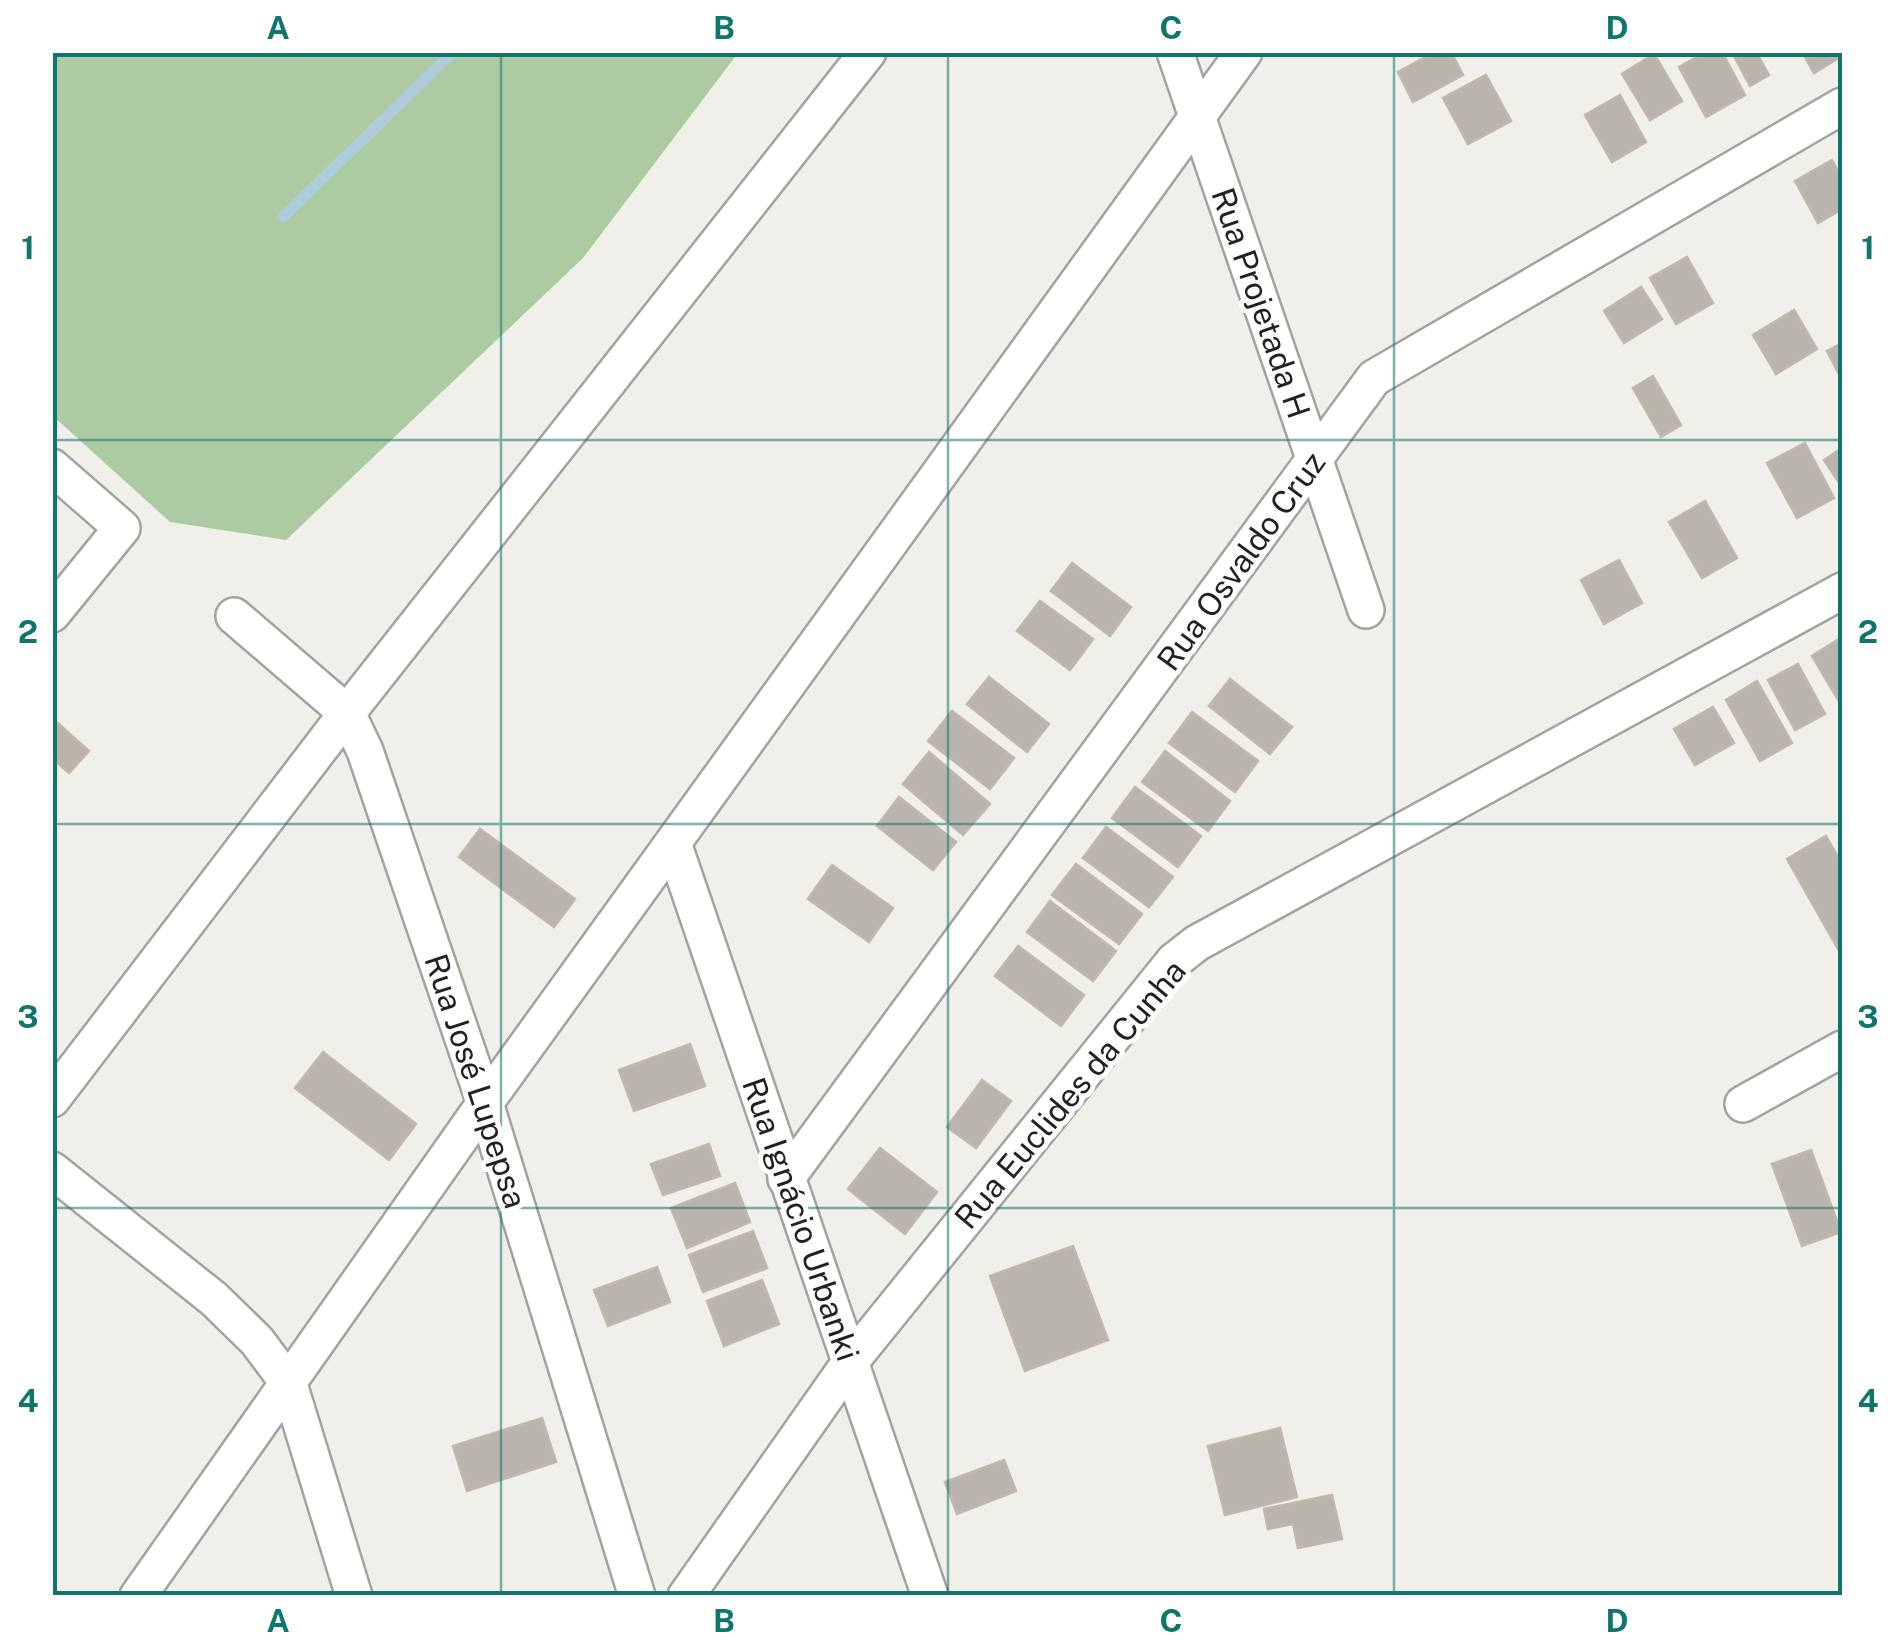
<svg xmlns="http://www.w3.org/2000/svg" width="1895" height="1648" viewBox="0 0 1895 1648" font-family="'Public Sans',sans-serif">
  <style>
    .forest { fill: #accba3 }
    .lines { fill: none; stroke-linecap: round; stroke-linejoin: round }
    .stream { stroke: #afcdd8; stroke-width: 11 }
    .building { fill: #bab4af; stroke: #c1b7ad; stroke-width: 2.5 }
    .minor-casing { stroke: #a2a2a2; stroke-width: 40 }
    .minor { stroke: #fff; stroke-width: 35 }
    .grid { fill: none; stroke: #0f766e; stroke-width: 2.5; stroke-opacity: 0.55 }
    .labels { text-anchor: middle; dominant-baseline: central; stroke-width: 10; stroke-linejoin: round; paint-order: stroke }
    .street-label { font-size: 32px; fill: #212121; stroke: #fff }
    .neatline { fill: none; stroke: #0f766e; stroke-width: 4 }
    .grid-label { font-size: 32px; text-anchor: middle; font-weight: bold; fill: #0f766e }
  </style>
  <rect width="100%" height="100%" fill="#f0efe9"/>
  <path class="forest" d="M53,52H738V53L583,258L286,540L170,522L53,416Z"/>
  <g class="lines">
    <path class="stream" d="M283,217L453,52"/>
  </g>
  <path class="building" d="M1435,52H1451L1463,75L1413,102L1398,72Z
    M1706,52H1722L1745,95L1706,117L1679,67Z
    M1732,52H1756L1769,75L1750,86Z
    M1802,52H1842V56L1814,73Z
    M1654,54L1682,101L1650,120L1622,74Z
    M1486,75L1511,121L1468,144L1443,98Z
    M1620,95L1646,142L1612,162L1585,115Z
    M1832,160L1842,178V209L1818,223L1795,181Z
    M1687,257L1713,303L1676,324L1650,278Z
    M1641,287L1662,319L1624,343L1604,311Z
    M1794,310L1817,349L1776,374L1753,335Z
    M1842,343V380L1827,351Z
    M1653,376L1681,425L1661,437L1633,388Z
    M1805,443L1834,498L1797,518L1767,463Z
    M1842,448V487L1824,460Z
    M1705,501L1737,558L1702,578L1669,522Z
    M1619,560L1642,603L1604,624L1581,580Z
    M1072,563L1131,607L1110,636L1051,591Z
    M1040,601L1093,639L1070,670L1017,631Z
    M1842,637V701L1840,703L1812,656Z
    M1798,664L1825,714L1795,730L1768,680Z
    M989,677L1049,724L1027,752L967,704Z
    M1230,679L1292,727L1270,754L1209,706Z
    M1757,681L1792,743L1760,761L1726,700Z
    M1713,707L1734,743L1695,765L1674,729Z
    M952,711L1014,758L990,789L928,741Z
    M1192,712L1258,761L1235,792L1169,743Z
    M52,718L89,751L69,773L52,758Z
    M1165,751L1230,801L1208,831L1142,782Z
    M929,752L990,804L963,835L903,784Z
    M1135,787L1201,836L1178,867L1112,818Z
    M899,797L956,842L933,870L877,826Z
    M1106,827L1173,877L1149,907L1083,858Z
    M480,829L575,899L554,927L459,857Z
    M1826,836L1842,864V956L1787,859Z
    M1076,864L1142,914L1119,944L1052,895Z
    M832,865L893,908L869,942L808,899Z
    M1050,901L1116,951L1093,981L1027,932Z
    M1018,946L1084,995L1061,1026L995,976Z
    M690,1044L705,1086L634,1111L619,1070Z
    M323,1052L416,1124L389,1160L295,1088Z
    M982,1080L1011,1101L976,1148L947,1127Z
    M709,1144L720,1176L663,1195L651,1164Z
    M880,1148L937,1192L905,1234L848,1189Z
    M1811,1150L1841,1232L1802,1246L1772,1164Z
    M735,1183L750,1222L687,1248L671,1208Z
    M753,1231L767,1268L703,1292L689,1255Z
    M1073,1246L1108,1340L1025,1371L990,1276Z
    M657,1267L670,1302L608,1326L594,1290Z
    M762,1280L779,1324L724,1346L707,1301Z
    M542,1418L556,1462L467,1491L453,1446Z
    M1280,1428L1297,1497L1225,1515L1208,1446Z
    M1004,1460L1016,1491L957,1514L945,1482Z
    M1332,1495L1342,1539L1298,1548L1293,1524L1268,1529L1264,1509Z"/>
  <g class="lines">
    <defs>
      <path id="minor" d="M1175,52L1366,610
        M52,467L122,528L52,614
        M234,616L347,713L365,751L485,1103L637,1596
        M673,843L930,1596
        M52,1099L347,713L868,52
        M1743,1104L1842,1049
        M52,1170L214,1299L257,1341L289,1384L354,1596
        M786,1179L1374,378L1842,106
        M138,1596L485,1103L1244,52
        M686,1596L851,1361L1174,961L1197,943L1842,591"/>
    </defs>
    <use href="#minor" class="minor-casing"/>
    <use href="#minor" class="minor"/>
  </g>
  <path class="grid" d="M501,52V1596M948,52V1596M1394,52V1596M52,440H1842M52,824H1842M52,1208H1842"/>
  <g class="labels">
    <g class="street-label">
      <text transform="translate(1261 303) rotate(71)">Rua Projetada H</text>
      <text transform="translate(1241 561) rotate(-54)">Rua Osvaldo Cruz</text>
      <text transform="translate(476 1081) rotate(72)">Rua José Lupepsa</text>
      <text transform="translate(1070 1094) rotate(-50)">Rua Euclides da Cunha</text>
      <text transform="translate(801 1219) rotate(71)">Rua Ignácio Urbanki</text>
    </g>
  </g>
  <rect width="1895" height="1648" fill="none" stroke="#ffffff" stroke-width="110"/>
  <rect x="55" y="55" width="1785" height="1538" class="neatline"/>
  <g class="grid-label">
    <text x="278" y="39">A</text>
    <text x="724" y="39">B</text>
    <text x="1171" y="39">C</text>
    <text x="1617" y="39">D</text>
    <text x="28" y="259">1</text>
    <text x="1868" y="259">1</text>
    <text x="28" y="643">2</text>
    <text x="1868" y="643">2</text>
    <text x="28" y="1028">3</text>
    <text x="1868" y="1028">3</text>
    <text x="28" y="1412">4</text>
    <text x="1868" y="1412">4</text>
    <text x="278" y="1632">A</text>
    <text x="724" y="1632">B</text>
    <text x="1171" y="1632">C</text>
    <text x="1617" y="1632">D</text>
  </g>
</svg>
